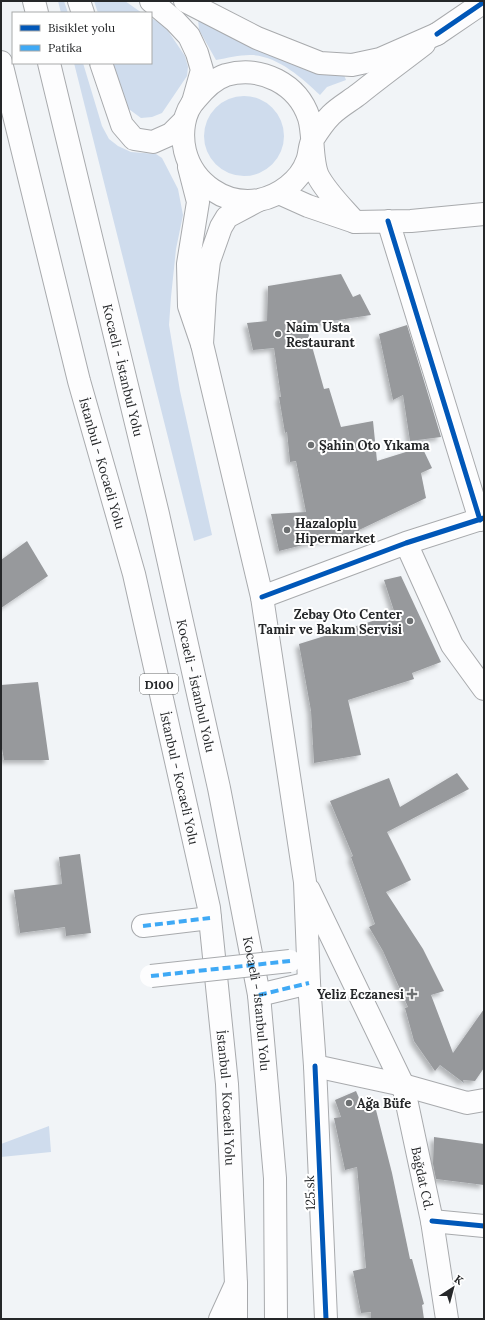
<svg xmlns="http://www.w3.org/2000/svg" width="485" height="1320" viewBox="0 0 485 1320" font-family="Lora,serif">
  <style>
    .green { fill: #cfdced }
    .building { fill: #97999c; filter: url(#shadow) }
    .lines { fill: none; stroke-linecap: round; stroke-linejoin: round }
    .minor-casing { stroke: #a8aaad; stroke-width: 24 }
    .major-casing { stroke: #a8aaad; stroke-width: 24 }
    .highway-casing { stroke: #a8aaad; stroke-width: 24 }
    .minor { stroke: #fdfdfe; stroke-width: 22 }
    .major { stroke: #fdfdfe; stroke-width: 22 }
    .highway { stroke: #fdfdfe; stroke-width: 22 }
    .minor-bridge-casing { stroke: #a8aaad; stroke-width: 24; stroke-linecap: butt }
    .minor-bridge { stroke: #fdfdfe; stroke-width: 22 }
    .quiet { stroke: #3fa9f5; stroke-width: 4; stroke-dasharray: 8 4; stroke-linecap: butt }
    .cycleway-casing { stroke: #fff; stroke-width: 8 }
    .cycleway { stroke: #0057b8; stroke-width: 5 }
    .poi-dot { fill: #6c6f71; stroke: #fff; stroke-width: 1.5 }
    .labels { text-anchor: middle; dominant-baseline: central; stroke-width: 4; stroke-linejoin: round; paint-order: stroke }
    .shield { fill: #fff; stroke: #666869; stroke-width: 1 }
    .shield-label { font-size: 12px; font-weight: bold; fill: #252729 }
    .poi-label { font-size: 13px; font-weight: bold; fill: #252729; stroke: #fff; text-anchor: start }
    .street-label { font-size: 13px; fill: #252729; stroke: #fff }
  </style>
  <defs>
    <filter id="shadow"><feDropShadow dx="-3.5" dy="3.5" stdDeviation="2" flood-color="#0004"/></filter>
  </defs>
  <rect width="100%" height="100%" fill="#f1f4f7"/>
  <path class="green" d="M58,1H64L68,13H61Z
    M94,1H125L142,13H98Z
    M151,18L164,25L185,56L188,67L187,76L162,113L152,117L141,118L126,107L113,63H151Z
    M198,19L344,75L346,80L327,87L320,95C302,78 277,55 250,55C239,55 227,58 216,60L199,30Z
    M74,63H83L102,126L109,139L118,146L131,152L156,154L162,158L178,189L183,215L176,249L171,297L169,325L180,391L212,535L194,541Z
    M204 136a40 40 0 1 1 80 0a40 40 0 1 1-80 0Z
    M49,1126L51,1152L1,1157V1144Z"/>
  <path class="building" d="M341,274L353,297L360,294L371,315L306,325L324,389L329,388L341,427L373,421L377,461L422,447L432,468L421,473L426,498L359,530L360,534L303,544V545L279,551L271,514L306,512L296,461L290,462L287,432L285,433L279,397H281L274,348L253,350L247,323L267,321L268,286Z
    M407,325L441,437L410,441L403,395L393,400L379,334Z
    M27,541L48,576L1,608V560Z
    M401,576L441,662L412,673L414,679L348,700L361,755L314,763L311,711L299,644L395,614L384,580Z
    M38,682L49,760H4L1,743V685Z
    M457,773L469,789L387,832L411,880L386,892L423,949L444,991L431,995L453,1053L484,1009V1068L475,1081L463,1080L464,1083L440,1065L435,1071L414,1041L405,1008L408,1007L383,951L369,927L375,924L351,857L353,856L330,801L389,778L400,807Z
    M80,854L91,933L66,936L65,927L20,933L14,890L62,884L59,857Z
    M356,1091L365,1112L376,1110L392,1173L410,1259H412L424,1304L422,1305L424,1319H371V1312L361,1313L353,1271L366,1268L357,1167L345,1170L334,1118L341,1117L335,1100Z
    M434,1137L484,1144V1185L436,1179L433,1164Z"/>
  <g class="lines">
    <defs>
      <path id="minor" d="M437,34L484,2
        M388,221L480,520
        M355,222L411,221L484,214
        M406,543L452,645L484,689
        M262,597L406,543L484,518
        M143,926L210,918
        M259,995L309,983
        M315,1066L326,1319
        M432,1221L484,1226
        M220,1319L236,1284"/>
      <g id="major">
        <path d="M189,167L198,202L188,264L189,306L202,344L205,294L209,261L221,227L227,217L257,201"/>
        <path d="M279,193L308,206L355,222C342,207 327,193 318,176C311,161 314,134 309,118C298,84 261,65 226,75C214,79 204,89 196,99C183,112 181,134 185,151C193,183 225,206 259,200C279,196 300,181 307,161C310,154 309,145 313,139C318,131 324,122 331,115C339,107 350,101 359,94C380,77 402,61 424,44"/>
        <path d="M202,344L262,597L305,882L309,983L315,1066L403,1085L467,1103L484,1100"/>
        <path id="s1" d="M309,890L403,1085L432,1221L447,1319"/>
      </g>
      <g id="highway">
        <path d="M34,1L37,13"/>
        <path d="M79,1L83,13"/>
        <path d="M151,1L175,21L189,36L197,53L202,70L193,102"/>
        <path d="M185,1L257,38L320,63L352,65L380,59L437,34"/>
        <path id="s2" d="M1,62L79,381L134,574L209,908L227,1084L236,1284V1319"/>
        <path id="s3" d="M49,63L158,514L219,788L259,995L275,1178L276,1319"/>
        <path d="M101,63L122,125L134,139L153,142L171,134L184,121"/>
      </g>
    </defs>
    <use href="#minor" class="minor-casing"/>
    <use href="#major" class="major-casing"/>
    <use href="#highway" class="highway-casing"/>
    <use href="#minor" class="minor"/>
    <use href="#major" class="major"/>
    <use href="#highway" class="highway"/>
    <defs>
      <path id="minor-bridge" d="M151,976L290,961"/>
    </defs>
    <use href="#minor-bridge" class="minor-bridge-casing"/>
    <use href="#minor-bridge" class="minor-bridge"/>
    <path class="quiet" d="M143,926L210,918
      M151,976L290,961
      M259,995L309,983"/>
    <defs>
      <path id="cycleway" d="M437,34L484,2
        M388,221L480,520
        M262,597L406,543L484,518
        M315,1066L326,1319
        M432,1221L484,1226"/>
    </defs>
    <use href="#cycleway" class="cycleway-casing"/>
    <use href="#cycleway" class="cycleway"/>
  </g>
  <g class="poi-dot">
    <circle cx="278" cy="334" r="4"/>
    <circle cx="311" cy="445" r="4"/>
    <circle cx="287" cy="530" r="4"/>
    <circle cx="410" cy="621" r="4"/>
    <path d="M410 988h4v4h4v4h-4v4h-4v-4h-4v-4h4z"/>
    <circle cx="349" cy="1103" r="4"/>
  </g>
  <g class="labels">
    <rect class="shield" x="140" y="674" width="38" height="20" rx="3"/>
    <g class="shield-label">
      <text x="159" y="684">D100</text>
    </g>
    <g class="poi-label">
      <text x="286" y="327">Naim Usta<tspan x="286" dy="15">Restaurant</tspan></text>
      <text x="319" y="445">Şahin Oto Yıkama</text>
      <text x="295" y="523">Hazaloplu<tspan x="295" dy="15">Hipermarket</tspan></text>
      <text x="402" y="614" text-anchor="end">Zebay Oto Center<tspan x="402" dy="15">Tamir ve Bakım Servisi</tspan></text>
      <text x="404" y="994" text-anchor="end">Yeliz Eczanesi</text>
      <text x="357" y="1103">Ağa Büfe</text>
    </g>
    <g class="street-label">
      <text stroke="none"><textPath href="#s3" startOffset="316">Kocaeli - İstanbul Yolu</textPath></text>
      <text stroke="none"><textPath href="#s2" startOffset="414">İstanbul - Kocaeli Yolu</textPath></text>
      <text stroke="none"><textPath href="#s3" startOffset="640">Kocaeli - İstanbul Yolu</textPath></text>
      <text stroke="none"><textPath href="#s2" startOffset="738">İstanbul - Kocaeli Yolu</textPath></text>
      <text stroke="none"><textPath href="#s3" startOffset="964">Kocaeli - İstanbul Yolu</textPath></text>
      <text stroke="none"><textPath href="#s2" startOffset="1062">İstanbul - Kocaeli Yolu</textPath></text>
      <text stroke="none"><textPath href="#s1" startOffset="312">Bağdat Cd.</textPath></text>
      <text transform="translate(310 1193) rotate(-92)">125.sk</text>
    </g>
  </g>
  <rect width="485" height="1320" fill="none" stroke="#252729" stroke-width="4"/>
  <rect x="12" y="12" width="140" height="52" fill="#ffffff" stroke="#a8a9a9"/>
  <rect x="20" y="25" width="20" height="6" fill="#0057b8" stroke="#a8a9a9"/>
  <text x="48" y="32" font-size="12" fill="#252729">Bisiklet yolu</text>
  <rect x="20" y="45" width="20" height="6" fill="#3fa9f5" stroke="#a8a9a9"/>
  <text x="48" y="52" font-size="12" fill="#252729">Patika</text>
  <g transform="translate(453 1288) rotate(36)" stroke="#ffffff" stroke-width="3" paint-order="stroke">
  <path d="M0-3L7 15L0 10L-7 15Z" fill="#252729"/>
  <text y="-6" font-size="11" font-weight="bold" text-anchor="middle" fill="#252729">K</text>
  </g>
</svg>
